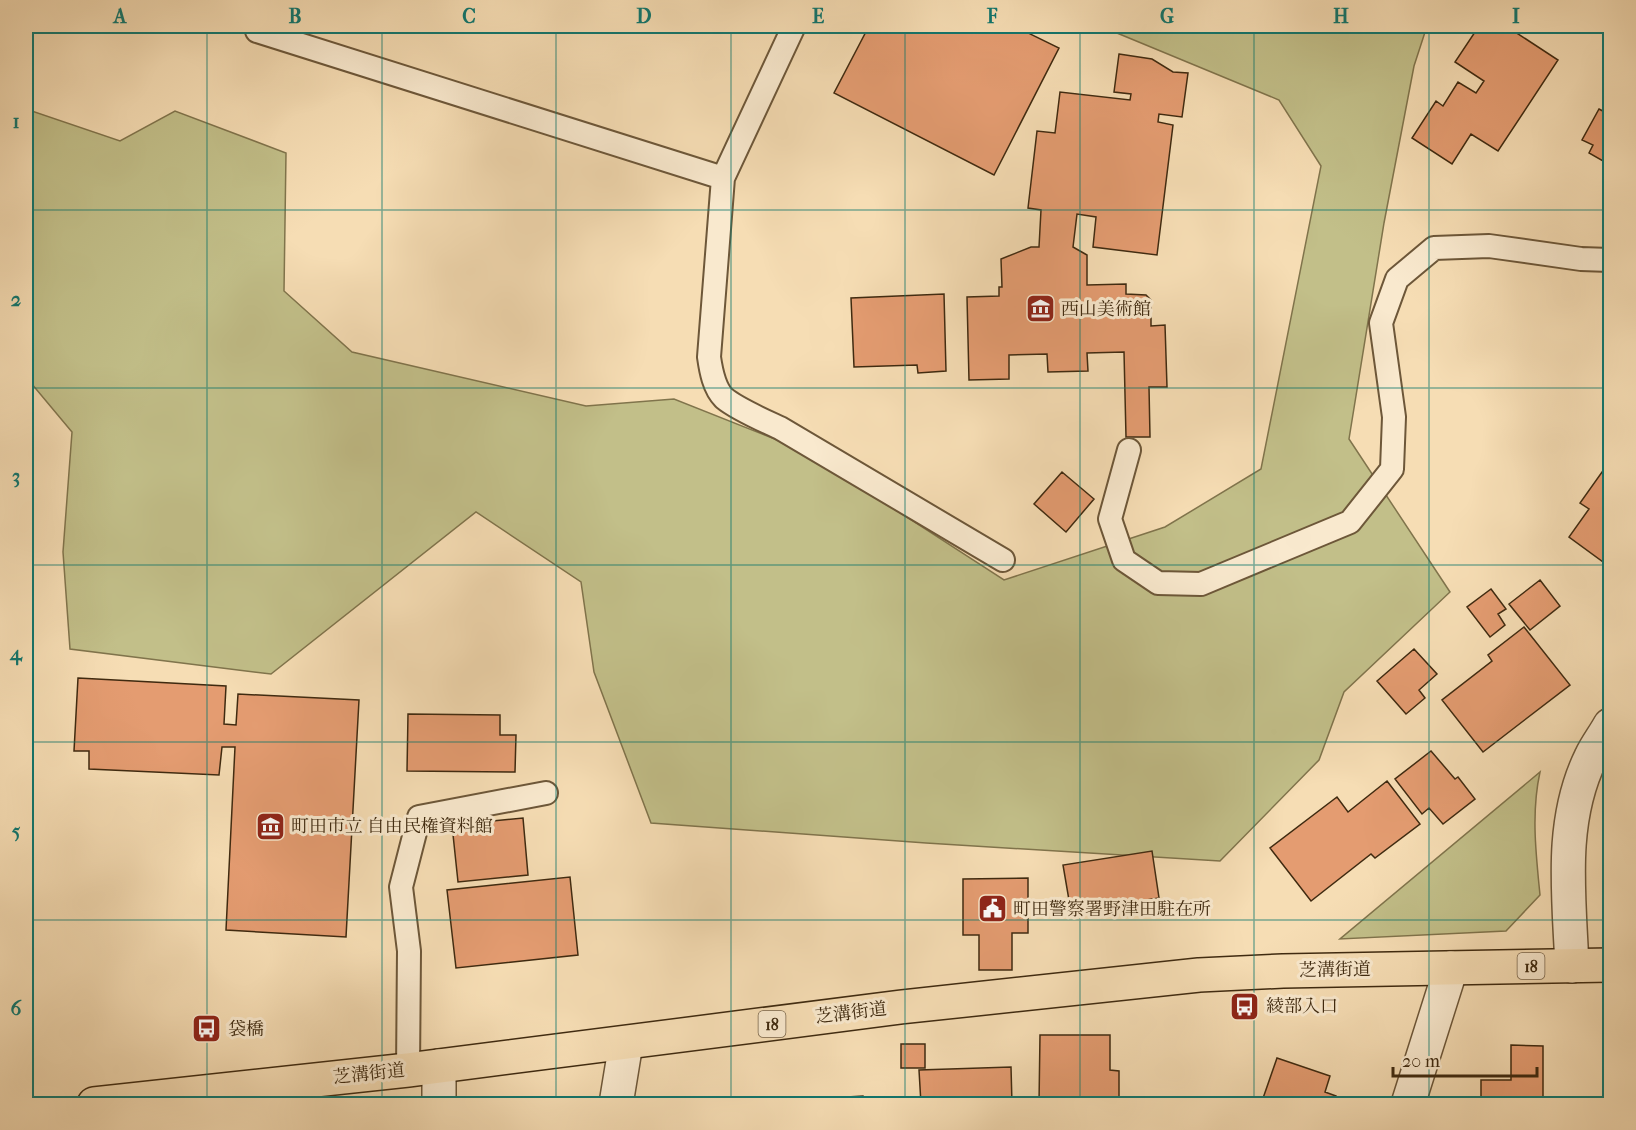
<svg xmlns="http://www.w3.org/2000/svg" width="1636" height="1130" viewBox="0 0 1636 1130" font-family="'IM FELL French Canon','Noto Serif JP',serif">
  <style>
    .green { fill: #c2bf89; stroke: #80744c; stroke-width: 1.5 }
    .building { fill: #e49c71; stroke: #3f2a10; stroke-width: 1.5 }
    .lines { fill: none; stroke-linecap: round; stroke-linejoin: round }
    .service-casing { stroke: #6d5739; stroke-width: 26 }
    .minor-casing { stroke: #6d5739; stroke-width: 36 }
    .tertiary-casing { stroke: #6d5739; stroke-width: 36 }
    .primary-casing { stroke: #3f2a10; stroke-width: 36 }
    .service { stroke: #f9e9ce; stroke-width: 22 }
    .minor { stroke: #f9e9ce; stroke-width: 33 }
    .tertiary { stroke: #f9e9ce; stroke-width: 33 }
    .primary { stroke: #f6ddb4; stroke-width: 33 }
    .grid { fill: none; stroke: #0f766e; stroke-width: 1.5; stroke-opacity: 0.55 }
    .labels { text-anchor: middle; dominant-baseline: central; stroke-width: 6; stroke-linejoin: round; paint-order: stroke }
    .shield { fill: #f9e9ce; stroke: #776349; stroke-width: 1.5 }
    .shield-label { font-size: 16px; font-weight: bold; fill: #3f2a10 }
    .poi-label { font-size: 18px; fill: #3f2a10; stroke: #f9e9ce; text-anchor: start }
    .street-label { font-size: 18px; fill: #3f2a10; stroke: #f9e9ce }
    .neatline { fill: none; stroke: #0f766e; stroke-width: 2 }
    .grid-label { font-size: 20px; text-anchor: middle; font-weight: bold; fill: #0f766e }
  </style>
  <rect width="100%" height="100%" fill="#f6ddb4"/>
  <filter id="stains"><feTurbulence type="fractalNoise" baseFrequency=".00333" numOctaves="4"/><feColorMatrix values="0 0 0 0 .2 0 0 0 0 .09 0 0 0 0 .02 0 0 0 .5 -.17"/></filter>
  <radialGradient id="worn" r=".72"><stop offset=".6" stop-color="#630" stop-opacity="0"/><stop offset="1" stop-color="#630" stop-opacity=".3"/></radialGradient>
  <path class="green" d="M1100,26H1427L1414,66L1384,223L1349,439L1450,592L1344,692L1319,760L1220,861L926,843L651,823L594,672L581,582L476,512L271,674L70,649L63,552L72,432L26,377V109L120,141L175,111L286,153L284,291L352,352L586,406L674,399L805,451L1004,580L1165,527L1261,469L1321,166L1279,100Z
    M1540,772C1531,813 1536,854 1540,895L1506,931L1340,939Z"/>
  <path class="building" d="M869,26H1014L1059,48L994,175L834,93Z
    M1479,26H1506L1558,60L1498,151L1471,134L1452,164L1412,138L1436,101L1443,106L1458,82L1476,93L1484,81L1455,62Z
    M1596,26H1610V35Z
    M1119,54L1152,59L1173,72L1188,73L1182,117L1159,114L1158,122L1173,125L1157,255L1093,247L1096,217L1077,214L1073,247L1087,255V285L1126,284V294L1146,295L1151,300V326L1165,325L1167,387H1149L1150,437H1126L1124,352L1087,353L1088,371L1048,372L1047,354L1009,355V379L969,380L967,297L999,296V287H1002L1001,259L1031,247H1039L1041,210L1028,208L1037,131L1055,133L1060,92L1130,100L1131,94L1114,92Z
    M1599,109L1610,115V113V165L1589,153L1593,145L1582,140Z
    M944,294L946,371L918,373L917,365L854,367L851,298Z
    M1607,465L1610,467V567L1569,537L1589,509L1580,503Z
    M1062,472L1094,499L1066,532L1034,504Z
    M1540,580L1560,606L1530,630L1509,604Z
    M1491,589L1506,609L1498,614L1505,625L1490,637L1467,607Z
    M1524,627L1570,685L1483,752L1442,700L1492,661L1488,655Z
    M1414,649L1437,674L1419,690L1425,698L1406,714L1377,681Z
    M78,678L226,686L224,724L236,725L238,694L359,700L346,937L226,930L235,747H222L219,775L89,769V751H74Z
    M408,714L500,715V735H516L515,772L407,771Z
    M1431,751L1455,779L1458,777L1475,799L1443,824L1429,808L1422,814L1395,779Z
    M1387,781L1420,824L1375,858L1371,854L1311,901L1270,848L1337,797L1348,812Z
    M523,818L528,875L458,882L452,825Z
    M1152,851L1159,898L1071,912L1063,865Z
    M570,877L578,955L456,968L447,890Z
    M1028,878V933H1012V970H979V935H963V879Z
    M1040,1035H1110V1070L1119,1071V1104H1039Z
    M901,1044H925V1068H901Z
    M1511,1045L1543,1046V1104H1481V1080H1511Z
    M1277,1058L1330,1076L1325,1092L1336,1096L1333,1104H1261Z
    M1011,1067L1012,1104H921L919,1070Z
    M863,1096L864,1104H781L780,1101Z"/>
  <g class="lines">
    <defs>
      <path id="service" d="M794,26L723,178L709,357C711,371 714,388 724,398C737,409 765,421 780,428L1003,560
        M257,31L723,178
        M1129,450L1110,519L1124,560L1158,583L1201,584L1350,522L1392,469L1394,417L1381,323L1397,279L1434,248L1489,246L1581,259L1610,260
        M408,1070L409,951L401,887L419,817L546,793"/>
      <path id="minor" d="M439,1066V1104
        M616,1104L626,1043"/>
      <path id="tertiary" d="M1572,966C1569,895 1559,822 1591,757C1596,746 1604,736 1610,725
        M1408,1104L1451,968"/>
      <path id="primary" d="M94,1104L408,1070L901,1007L1199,975L1283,971L1610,965"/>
    </defs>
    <use href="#service" class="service-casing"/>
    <use href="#minor" class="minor-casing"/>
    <use href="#tertiary" class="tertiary-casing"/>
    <use href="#primary" class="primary-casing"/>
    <use href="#service" class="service"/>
    <use href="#minor" class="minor"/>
    <use href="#tertiary" class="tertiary"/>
    <use href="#primary" class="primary"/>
  </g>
  <path class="grid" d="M207,26V1104M382,26V1104M556,26V1104M731,26V1104M905,26V1104M1080,26V1104M1254,26V1104M1429,26V1104M26,210H1610M26,388H1610M26,565H1610M26,742H1610M26,920H1610"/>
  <defs>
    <symbol id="museum-square" viewBox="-11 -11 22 22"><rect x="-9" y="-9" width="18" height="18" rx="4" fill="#8f2418" stroke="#f9e9ce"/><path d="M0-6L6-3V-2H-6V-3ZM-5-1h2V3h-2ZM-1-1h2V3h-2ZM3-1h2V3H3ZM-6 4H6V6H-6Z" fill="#fff"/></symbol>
    <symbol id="civic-square" viewBox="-11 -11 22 22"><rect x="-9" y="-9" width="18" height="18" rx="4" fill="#8f2418" stroke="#f9e9ce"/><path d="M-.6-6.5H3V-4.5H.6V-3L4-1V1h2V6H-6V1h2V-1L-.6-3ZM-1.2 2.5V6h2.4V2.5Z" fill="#fff"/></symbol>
    <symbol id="bus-square" viewBox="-11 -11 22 22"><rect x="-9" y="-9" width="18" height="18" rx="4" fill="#8f2418" stroke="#f9e9ce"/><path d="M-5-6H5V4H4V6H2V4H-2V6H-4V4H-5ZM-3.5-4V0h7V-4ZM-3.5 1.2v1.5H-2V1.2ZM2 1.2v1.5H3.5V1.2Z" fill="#fff"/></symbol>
  </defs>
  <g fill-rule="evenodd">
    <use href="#museum-square" x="1024" y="292" width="33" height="33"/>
    <use href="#museum-square" x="254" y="810" width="33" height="33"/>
    <use href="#civic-square" x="976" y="892" width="33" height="33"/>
    <use href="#bus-square" x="1228" y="990" width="33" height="33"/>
    <use href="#bus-square" x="190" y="1012" width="33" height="33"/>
  </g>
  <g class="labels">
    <g class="shield">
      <rect x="1517.5" y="953" width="27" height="26" rx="4.5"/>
      <rect x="758.5" y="1011" width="27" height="26" rx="4.5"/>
    </g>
    <g class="shield-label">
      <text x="1531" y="966">18</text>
      <text x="772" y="1024">18</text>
    </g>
    <g class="poi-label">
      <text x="1061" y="309">西山美術館</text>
      <text x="291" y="826">町田市立 自由民権資料館</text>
      <text x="1013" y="909">町田警察署野津田駐在所</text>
      <text x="1266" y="1006">綾部入口</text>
      <text x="228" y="1029">袋橋</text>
    </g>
    <g class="street-label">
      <text transform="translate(1335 970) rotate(-1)">芝溝街道</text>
      <text transform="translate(851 1013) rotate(-7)">芝溝街道</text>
      <text transform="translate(369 1074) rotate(-6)">芝溝街道</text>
    </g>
  </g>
  <rect width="1636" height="1130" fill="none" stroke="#f6ddb4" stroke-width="66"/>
  <path d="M1393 1067v9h144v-9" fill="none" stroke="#3f2a10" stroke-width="3"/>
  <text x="1402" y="1067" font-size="18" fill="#3f2a10" stroke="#f9e9ce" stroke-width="4.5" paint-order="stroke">20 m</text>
  <rect x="33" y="33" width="1570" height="1064" class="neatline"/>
  <g class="grid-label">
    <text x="120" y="23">A</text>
    <text x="295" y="23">B</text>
    <text x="469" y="23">C</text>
    <text x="644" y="23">D</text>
    <text x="818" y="23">E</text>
    <text x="992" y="23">F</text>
    <text x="1167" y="23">G</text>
    <text x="1341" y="23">H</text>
    <text x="1516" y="23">I</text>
    <text x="16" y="128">1</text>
    <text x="16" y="306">2</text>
    <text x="16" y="483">3</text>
    <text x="16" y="660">4</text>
    <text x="16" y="838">5</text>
    <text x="16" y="1015">6</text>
  </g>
  <rect width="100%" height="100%" filter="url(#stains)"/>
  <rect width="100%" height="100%" fill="url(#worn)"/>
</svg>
